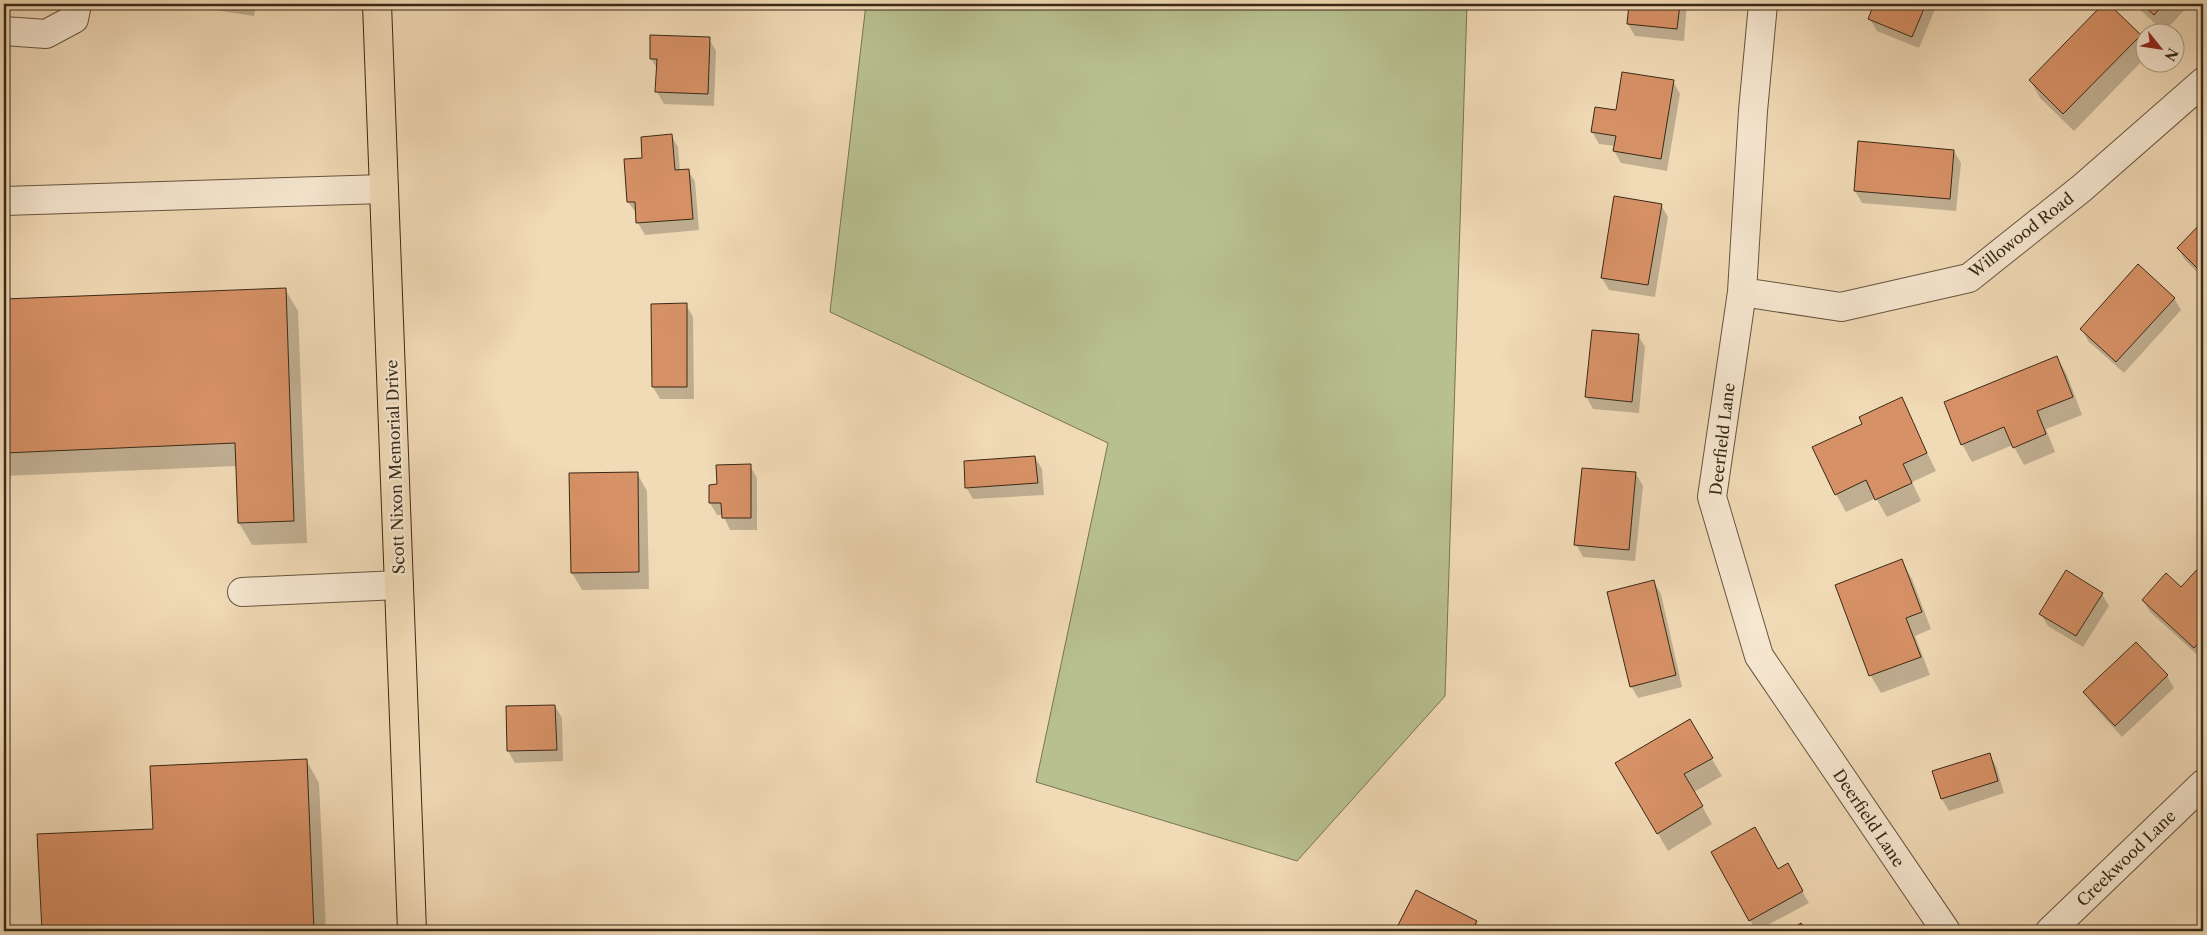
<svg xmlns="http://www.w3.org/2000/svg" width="2207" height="935" viewBox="0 0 2207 935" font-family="'Libre Caslon Text',serif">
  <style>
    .green { fill: #b8c090; stroke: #787454 }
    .shadow { fill: #0003 }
    .building { fill: #d79166; stroke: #392917 }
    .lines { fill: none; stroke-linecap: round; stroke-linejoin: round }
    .minor-casing { stroke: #67553f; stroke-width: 30 }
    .major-casing { stroke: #392917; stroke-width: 30 }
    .minor { stroke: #f6e7d0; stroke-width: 28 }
    .major { stroke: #f1dab6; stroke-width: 28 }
    .labels { text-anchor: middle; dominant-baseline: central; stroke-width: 4.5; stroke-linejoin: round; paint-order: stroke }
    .street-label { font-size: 16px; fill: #392917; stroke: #f6e7d0 }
  </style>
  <rect width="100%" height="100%" fill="#f1dab6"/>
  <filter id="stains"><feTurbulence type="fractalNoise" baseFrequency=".004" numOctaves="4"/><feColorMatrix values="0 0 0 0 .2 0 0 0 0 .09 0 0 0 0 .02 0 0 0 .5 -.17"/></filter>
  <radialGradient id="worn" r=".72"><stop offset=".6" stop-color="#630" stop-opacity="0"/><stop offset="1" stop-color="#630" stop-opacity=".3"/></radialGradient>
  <path class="green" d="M866,4H1467L1445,696L1297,861L1036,782L1108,443L830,312Z"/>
  <path class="shadow" d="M177,4H256L254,16Z
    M1630,4H1687L1684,41L1635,36L1628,24Z
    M1876,4H1937L1919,48L1877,31L1870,19Z
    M2105,4H2108L2140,36L2144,43V59L2074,131L2040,98L2030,80Z
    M2134,4H2190L2164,32Z
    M709,39L716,51L714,106L664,104L657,92L658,70L651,59Z
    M1673,81L1680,94L1667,171L1621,163L1614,151L1615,146L1599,144L1592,132L1617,112Z
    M671,135L678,147L680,171L688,170L695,182L699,230L645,235L638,223L637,214L628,202L644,159Z
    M1954,151L1961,163L1956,211L1862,203L1855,191Z
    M1661,205L1668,217L1655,297L1609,290L1602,278Z
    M2203,223V278L2185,260L2178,248Z
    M285,289L298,311L307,543L252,545L239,523L237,466L4,476V300Z
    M2174,298L2181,310L2124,373L2088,341L2082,329Z
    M653,305H686L693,317L694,399H660L653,387Z
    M1638,335L1645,347L1639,413L1593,409L1586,396Z
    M2057,357L2067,375L2082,415L2046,429L2055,452L2024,465L2013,445L1972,462L1962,444Z
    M1901,399L1936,471L1912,482L1921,501L1887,517L1876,498L1846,512L1836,494Z
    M1035,457L1042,469L1044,495L973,499L966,487Z
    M750,466L757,478V530H730L723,515H717L710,503Z
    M637,473L647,491L649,589L582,590L572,573Z
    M1636,474L1643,486L1635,561L1583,557L1576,544Z
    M1902,561L1912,579L1931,629L1915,636L1930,675L1881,693L1871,676L1837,586Z
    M2203,564V657L2202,659L2150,612L2143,600L2181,589Z
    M1654,582L1661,594L1682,687L1638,698L1631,686Z
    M2102,594L2109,606L2083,647L2048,626L2041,614Z
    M2167,676L2174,688L2122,737L2092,704L2085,692Z
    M555,706L562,718L563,761L515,763L508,751Z
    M1689,720L1722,776L1694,792L1712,824L1668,851L1617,763Z
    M1989,754L1996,766L2004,793L1949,811L1942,799L1933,772Z
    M306,760L319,783L326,931H43L39,835L154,830Z
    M1712,852L1778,870L1787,865L1809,903L1756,931Z
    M1417,891L1476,922L1482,931H1396Z"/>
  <path class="building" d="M1629,4H1680L1677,29L1627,24Z
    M1874,4H1926L1912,37L1868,19Z
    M2103,4H2109L2141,35L2063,114L2029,80Z
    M2142,4H2164L2154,15Z
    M650,35L710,37L708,94L655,92L657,59H650Z
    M1622,72L1674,80L1661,159L1613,151L1616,136L1591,132L1595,107L1616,110Z
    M672,134L675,170L689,169L693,219L636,223L635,202H627L624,159L642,158L641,137Z
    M1858,141L1954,150L1950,199L1854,191Z
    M1614,196L1662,204L1648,285L1601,278Z
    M2203,221V274L2177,248Z
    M2138,264L2175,298L2116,362L2080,329Z
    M286,288L294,521L238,523L235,443L4,453V299Z
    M687,303V387H652L651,304Z
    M1592,330L1639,334L1632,402L1585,397Z
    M2057,356L2073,397L2037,411L2046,434L2013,448L2004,427L1961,445L1944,402Z
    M1902,397L1927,453L1903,464L1912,483L1875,500L1866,480L1835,495L1812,447L1862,424L1859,417Z
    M1035,456L1038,483L965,488L964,461Z
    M751,464V518H722L721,503H709V485L717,484L716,465Z
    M1582,468L1636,472L1629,550L1574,545Z
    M638,472L639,572L571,573L569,473Z
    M1902,559L1922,612L1906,618L1921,657L1869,676L1835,585Z
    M2203,563V638L2194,648L2142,600L2166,573L2181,587Z
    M2066,570L2103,593L2076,636L2039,614Z
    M1654,580L1676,675L1630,687L1607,592Z
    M2136,642L2168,675L2115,726L2083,692Z
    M555,705L557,750L507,751L506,706Z
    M1690,719L1713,758L1684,774L1703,806L1657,834L1615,763Z
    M1990,753L1998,781L1941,799L1932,771Z
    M307,759L314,931H42L37,834L153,829L150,766Z
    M1755,827L1778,869L1788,863L1803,891L1749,921L1711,852Z
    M1416,890L1477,921L1472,931H1395Z
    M1801,923L1807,931H1789Z"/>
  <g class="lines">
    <defs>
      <path id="minor" d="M1763,4L1753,111L1742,292L1712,497L1759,656L1946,931
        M4,31L46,34L74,19L77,4
        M4,201L384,189
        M1742,292L1841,307L1969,278L2082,188L2203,82
        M242,592L399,585
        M2050,931L2203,784"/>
      <path id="major" d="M377,4L412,931"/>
    </defs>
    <use href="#minor" class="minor-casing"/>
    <use href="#major" class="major-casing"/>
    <use href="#minor" class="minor"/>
    <use href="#major" class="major"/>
  </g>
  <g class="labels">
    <g class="street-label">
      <text transform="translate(2021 235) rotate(-38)">Willowood Road</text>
      <text transform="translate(1722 439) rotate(-83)">Deerfield Lane</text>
      <text transform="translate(395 467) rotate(-92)">Scott Nixon Memorial Drive</text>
      <text transform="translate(1869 818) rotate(56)">Deerfield Lane</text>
      <text transform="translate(2126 858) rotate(-44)">Creekwood Lane</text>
    </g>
  </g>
  <rect width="2207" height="935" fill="none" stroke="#f1dab6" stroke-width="20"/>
  <rect x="5" y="5" width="2197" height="925" fill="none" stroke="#392917" stroke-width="2.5"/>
  <rect x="10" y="10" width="2187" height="915" fill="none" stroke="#392917"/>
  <g transform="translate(2160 48) rotate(120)"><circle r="24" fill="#f6e7d0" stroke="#aa9b86"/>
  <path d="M0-4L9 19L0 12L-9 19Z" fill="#8f2418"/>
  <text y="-8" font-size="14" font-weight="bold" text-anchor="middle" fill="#392917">N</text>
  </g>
  <rect width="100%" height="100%" filter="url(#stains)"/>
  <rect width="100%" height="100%" fill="url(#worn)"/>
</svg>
